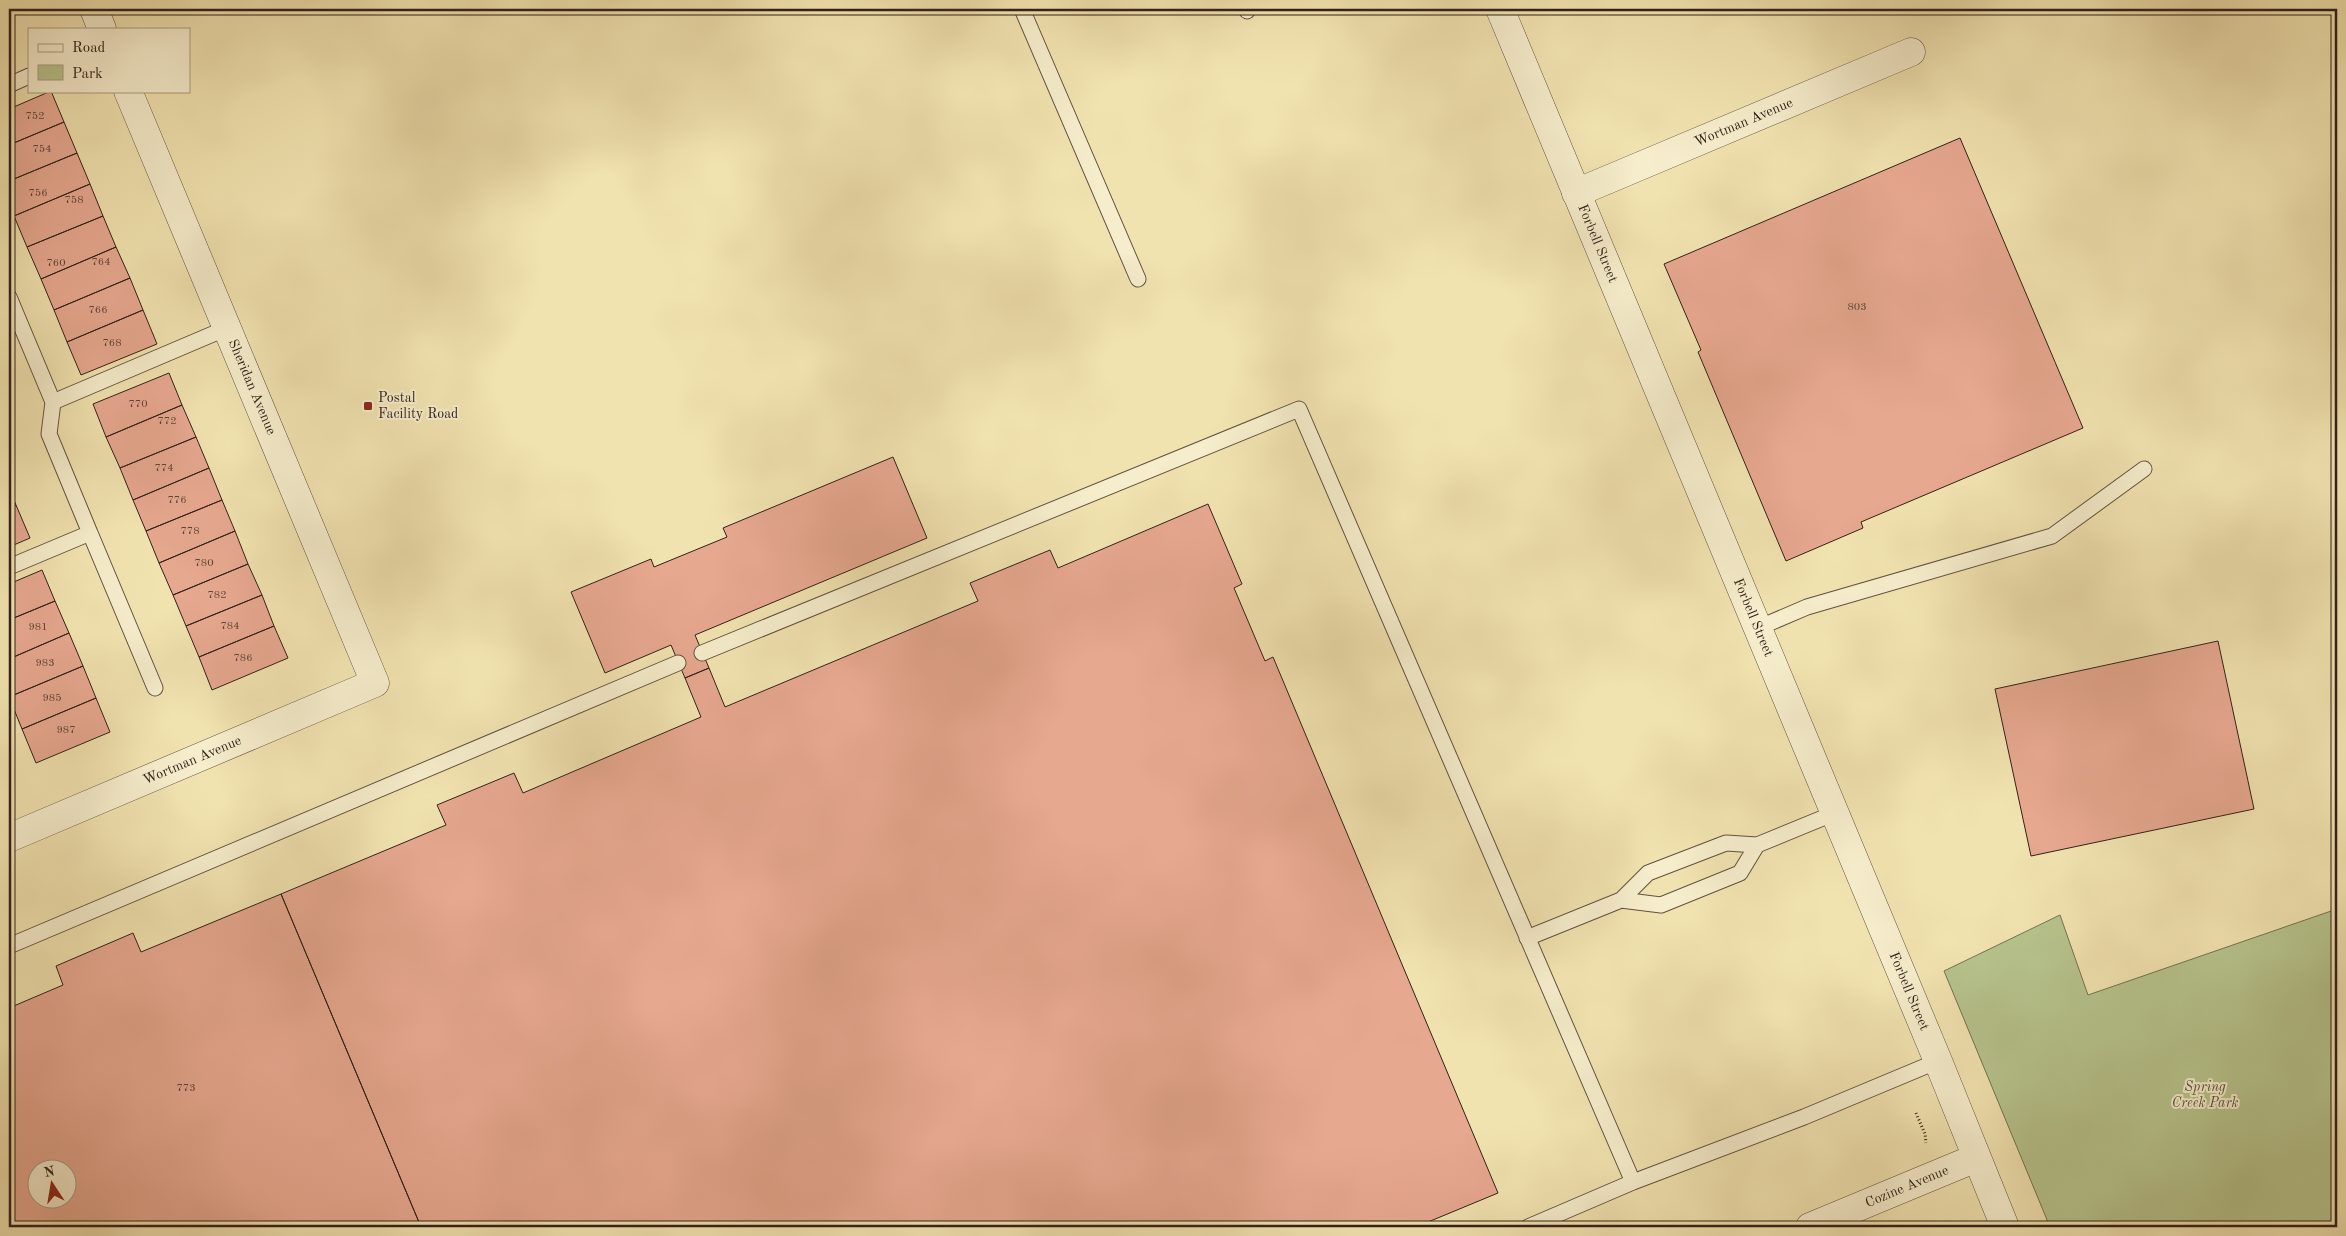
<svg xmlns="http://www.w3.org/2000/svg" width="2346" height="1236" viewBox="0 0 2346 1236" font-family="'Old Standard TT',serif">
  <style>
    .green { fill: #b7c48d; stroke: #747252 }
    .building { fill: #e7a890; stroke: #322118; fill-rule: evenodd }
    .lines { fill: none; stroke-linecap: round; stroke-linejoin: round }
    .service-casing { stroke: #62523e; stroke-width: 17 }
    .minor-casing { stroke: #62523e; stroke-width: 29 }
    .path { stroke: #322118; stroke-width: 3; stroke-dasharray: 1 2.5; stroke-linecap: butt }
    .service { stroke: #f6edcc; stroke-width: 15 }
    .minor { stroke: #f6edcc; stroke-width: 28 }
    .poi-dot { fill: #8f2418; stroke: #f6edcc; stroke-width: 2 }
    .labels { text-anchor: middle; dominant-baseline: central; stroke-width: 4; stroke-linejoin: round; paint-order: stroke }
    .number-label { font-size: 11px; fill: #5f4336 }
    .street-label { font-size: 14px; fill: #322118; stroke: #f6edcc }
    .poi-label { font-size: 14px; fill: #322118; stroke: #f6edcc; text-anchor: start }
    .park-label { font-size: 14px; font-style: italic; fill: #5a523b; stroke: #f6edcc }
  </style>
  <rect width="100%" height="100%" fill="#f1e3b0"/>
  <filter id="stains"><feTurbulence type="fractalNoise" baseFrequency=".004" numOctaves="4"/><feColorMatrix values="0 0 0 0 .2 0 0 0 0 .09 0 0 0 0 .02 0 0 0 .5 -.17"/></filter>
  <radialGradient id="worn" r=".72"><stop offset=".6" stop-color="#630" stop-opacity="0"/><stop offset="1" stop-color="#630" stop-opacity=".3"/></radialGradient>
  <path class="green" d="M2337,909V1227H2050L1944,971L2060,915L2088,995Z"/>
  <path class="building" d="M51,91L64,122L9,145V109Z
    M64,122L77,153L9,181V145Z
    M1960,138L2083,428L1861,522L1863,528L1786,561L1698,352L1701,350L1664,264Z
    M77,153L90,184L14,216L9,203V181Z
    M90,184L103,216L27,247L14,216Z
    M103,216L116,247L41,279L27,247Z
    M116,247L130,278L54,310L41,279Z
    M130,278L143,310L67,342L54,310Z
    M143,310L157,344L81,375L67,342Z
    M169,373L182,405L106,437L93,404Z
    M182,405L196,437L120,468L106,437Z
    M196,437L209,468L133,500L120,468Z
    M893,457L927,538L695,635L709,668L685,678L671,645L605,673L571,592L651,559L654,567L727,537L723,528Z
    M209,468L222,500L146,531L133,500Z
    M9,488L16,505L9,508Z
    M222,500L235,531L159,563L146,531Z
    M1208,504L1242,584L1234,588L1265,661L1273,657L1498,1193L1416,1227H421L281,894L446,825L437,805L514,773L523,793L701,717L685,678L709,668L725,707L978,601L970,583L1050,550L1058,568Z
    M16,505L30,538L9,547V508Z
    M235,531L248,564L173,595L159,563Z
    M248,564L262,595L186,626L173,595Z
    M42,570L55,601L9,620V584Z
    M262,595L274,626L199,657L186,626Z
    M55,601L69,633L9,659V620Z
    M274,626L288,658L212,690L199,657Z
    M69,633L83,666L9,697V659Z
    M2218,641L2254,809L2031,856L1995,689Z
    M83,666L96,698L22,729L9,697Z
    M96,698L110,732L36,763L22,729Z
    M281,894L421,1227H9V1008L63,985L56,966L133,933L141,952ZM38,1168H68V1198H38Z"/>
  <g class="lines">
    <defs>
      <path id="service" d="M1022,9L1138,279
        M1246,9L1247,11
        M9,85L29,76
        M9,297L53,402L227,328
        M90,533L155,688
        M9,567L90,533L49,434L53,402
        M1758,628L1807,607L2052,536L2144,469
        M702,653L1299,409L1633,1182
        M1621,900L1661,905L1740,873L1757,845
        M1527,938L1621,900L1648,873L1726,843L1757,845L1835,813
        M9,946L678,663
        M1528,1227L1633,1182L1804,1117L1938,1061"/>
      <g id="minor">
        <path d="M94,9L102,29"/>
        <path id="s1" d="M1500,9L1938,1061L2005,1227"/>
        <path id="s2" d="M1576,193L1911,52"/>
        <path id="s3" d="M9,838L375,683L128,91"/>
        <path id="s4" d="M1810,1227L1976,1158"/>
      </g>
    </defs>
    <use href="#service" class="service-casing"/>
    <use href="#minor" class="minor-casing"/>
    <path class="path" d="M1916,1113L1925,1134L1926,1143"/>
    <use href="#service" class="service"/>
    <use href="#minor" class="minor"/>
  </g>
  <rect class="poi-dot" x="363" y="401" width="10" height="10" rx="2.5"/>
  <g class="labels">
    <g class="number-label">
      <text x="35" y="116">752</text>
      <text x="42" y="149">754</text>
      <text x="38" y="193">756</text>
      <text x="74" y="200">758</text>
      <text x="101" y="262">764</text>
      <text x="56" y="263">760</text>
      <text x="1857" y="307">803</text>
      <text x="98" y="310">766</text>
      <text x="112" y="343">768</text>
      <text x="138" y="404">770</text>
      <text x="167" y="421">772</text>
      <text x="164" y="468">774</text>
      <text x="177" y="500">776</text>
      <text x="190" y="531">778</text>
      <text x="204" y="563">780</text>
      <text x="217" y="595">782</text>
      <text x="230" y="626">784</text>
      <text x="38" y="627">981</text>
      <text x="243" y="658">786</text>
      <text x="45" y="663">983</text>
      <text x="52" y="698">985</text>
      <text x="66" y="730">987</text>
      <text x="186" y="1088">773</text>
    </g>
    <g class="street-label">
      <text stroke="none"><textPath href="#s2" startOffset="182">Wortman Avenue</textPath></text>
      <text stroke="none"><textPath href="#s1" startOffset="254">Forbell Street</textPath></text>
      <text transform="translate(252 387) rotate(67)">Sheridan Avenue</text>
      <text stroke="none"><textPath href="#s1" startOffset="659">Forbell Street</textPath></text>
      <text stroke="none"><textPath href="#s3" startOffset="199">Wortman Avenue</textPath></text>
      <text stroke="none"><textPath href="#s1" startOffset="1064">Forbell Street</textPath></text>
      <text stroke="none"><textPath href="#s4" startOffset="105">Cozine Avenue</textPath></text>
    </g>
    <g class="poi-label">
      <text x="378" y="398">Postal<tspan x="378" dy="16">Facility Road</tspan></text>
    </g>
    <g class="park-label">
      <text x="2205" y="1087">Spring<tspan x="2205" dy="16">Creek Park</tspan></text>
    </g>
  </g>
  <rect width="2346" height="1236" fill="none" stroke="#f1e3b0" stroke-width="30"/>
  <rect x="10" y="10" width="2326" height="1216" fill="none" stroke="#322118" stroke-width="2.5"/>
  <rect x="15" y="15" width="2316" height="1206" fill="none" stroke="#322118"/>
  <rect x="28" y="28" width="162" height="65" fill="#f6edcc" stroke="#a89b84"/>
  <rect x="38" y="44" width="25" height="8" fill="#f6edcc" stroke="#a89b84"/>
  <text x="72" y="52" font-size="15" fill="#322118">Road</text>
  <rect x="38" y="65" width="25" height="15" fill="#b7c48d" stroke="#a89b84"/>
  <text x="72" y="78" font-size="15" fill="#322118">Park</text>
  <g transform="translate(52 1184) rotate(348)"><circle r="24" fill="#f6edcc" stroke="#a89b84"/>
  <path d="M0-4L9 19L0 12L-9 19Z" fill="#8f2418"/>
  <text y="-8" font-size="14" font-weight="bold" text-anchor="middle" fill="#322118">N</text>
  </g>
  <rect width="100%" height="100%" filter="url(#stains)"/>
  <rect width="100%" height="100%" fill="url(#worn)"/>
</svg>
